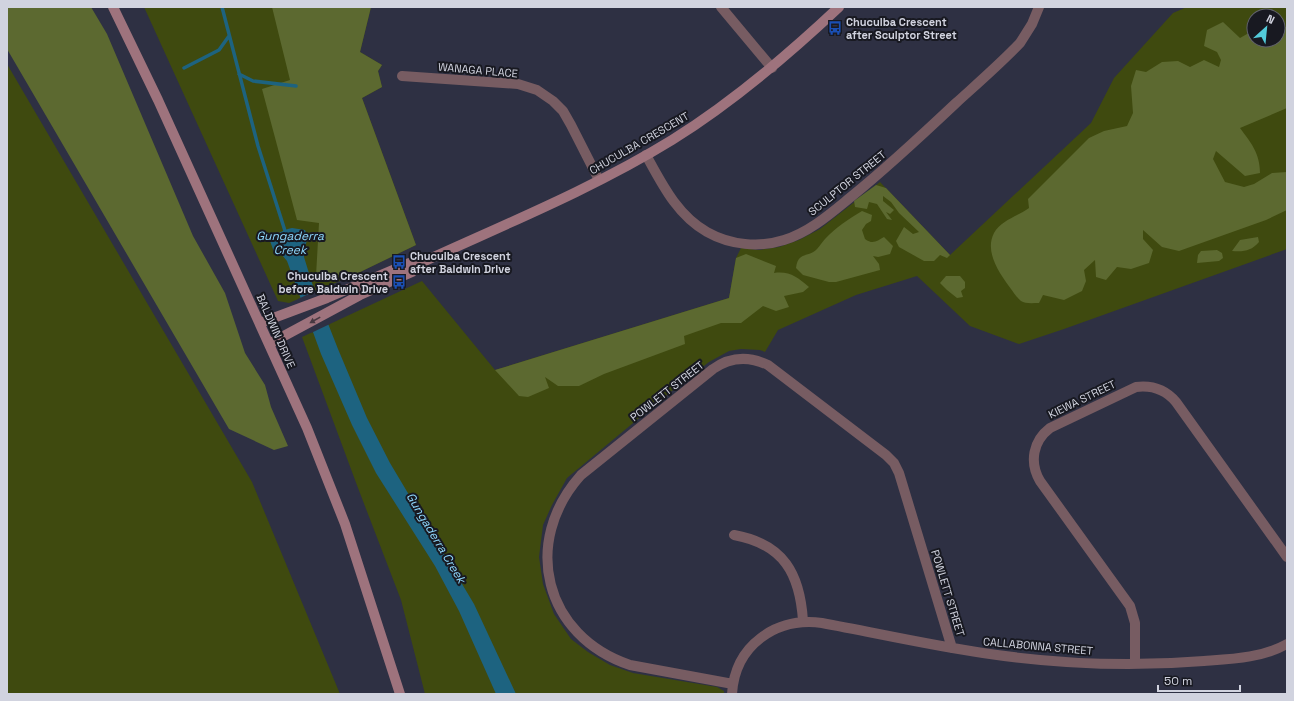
<svg xmlns="http://www.w3.org/2000/svg" width="1294" height="701" viewBox="0 0 1294 701" font-family="'Space Grotesk',sans-serif">
  <style>
    .green { fill: #3f4a0f; fill-rule: evenodd }
    .forest { fill: #5c6930 }
    .water { fill: #1d6380 }
    .pier { fill: #2e3043 }
    .lines { fill: none; stroke-linecap: round; stroke-linejoin: round }
    .stream { stroke: #1d6380; stroke-width: 3.5 }
    .street { stroke: #775c62; stroke-width: 10 }
    .secondary { stroke: #9e737d; stroke-width: 10 }
    .oneway { fill: #473841 }
    .labels { text-anchor: middle; dominant-baseline: central; stroke-width: 4; stroke-linejoin: round; paint-order: stroke }
    .poi-label { font-size: 11px; font-weight: bold; fill: #d1d3df; stroke: #181921; text-anchor: start }
    .street-label { font-size: 11px; fill: #d1d3df; stroke: #181921 }
    .water-label { font-size: 12px; font-style: italic; fill: #8ed8fd; stroke: #181921 }
  </style>
  <rect width="100%" height="100%" fill="#2e3043"/>
  <path class="green" d="M144,7H371L360,52L382,65L378,71L382,87L362,98L416,245L356,274L289,303L278,301Z
    M1187,7H1287V249L1064,329L1019,344L970,326L917,276L856,295L778,330L765,352L760,350L741,349L729,351L709,362L668,394L567,478L552,505L543,525L539,557L543,584L554,614L571,639L588,652L610,665L633,673L717,687L724,691V694H425L401,600L358,488L302,337L422,281L495,370L729,298L736,258L741,248L759,250L779,247L799,240L820,229L880,182L950,255L1091,123L1114,78L1173,13ZM1254,16H1278V40H1254Z
    M7,64L252,482L340,694H7Z"/>
  <path class="forest" d="M7,7H91L107,34L193,236L225,293L245,353L265,385L271,407L288,446L274,450L229,429L7,49Z
    M272,7H371L360,52L382,65L378,71L382,87L362,98L416,245L356,274L316,276L319,223L297,220L262,89L290,80Z
    M1223,22L1240,38L1254,30V40H1278V26L1287,27V108L1240,128C1251,143 1260,153 1260,173L1245,176L1216,151L1213,159L1225,182L1244,187L1254,184L1272,173L1287,172V210L1266,220L1179,251L1162,247L1143,230V239L1153,250L1149,263L1131,269L1117,267L1106,280L1096,277L1095,260L1084,270L1086,281L1082,291L1064,300L1043,295L1039,303C1033,303 1025,304 1021,301C1017,298 1014,293 1011,289C1000,274 984,252 994,233C1001,220 1018,216 1029,208L1028,199L1089,138L1104,131L1127,126L1133,113L1131,86L1136,70L1146,72L1162,62L1178,61L1190,67L1204,60L1219,67L1221,60L1217,52L1204,46L1207,30Z
    M876,185L886,188L950,255L947,258L940,255L934,261H924L899,247L896,241L904,227L913,234L919,232L899,213L891,202L883,196V201L894,210L890,214L886,212L892,220L887,219L877,204L869,202L867,209L855,207L854,201Z
    M862,211L872,215L871,221L866,224L862,230L865,239C873,245 877,241 884,237L893,246L890,254L878,257L873,256L879,264L880,270L836,282H829L803,275L796,268C798,251 808,258 817,249C820,246 822,242 825,239C836,227 849,219 862,211Z
    M1258,237L1259,242C1251,251 1244,252 1232,251L1240,240Z
    M1217,250L1222,253L1223,258L1219,261L1197,263L1198,255L1201,251Z
    M746,254L776,266L774,273C790,271 797,277 809,287L803,292L784,296L789,307L776,311L763,306L741,323H721L684,336L685,344L604,374L579,386H558L545,377L549,388L528,397L519,396L495,370L729,298L736,258Z
    M946,276H960L965,282V288L961,291L963,297L957,298L947,290L940,283Z"/>
  <path class="water" d="M292,228L305,230L308,238L305,246L304,257L312,283L338,349L367,418L390,463L474,604L516,694H496L459,611L435,566L376,473L352,425L321,354L287,261L282,255L274,252L270,241C277,233 283,230 292,228Z"/>
  <path class="pier" d="M317,290L330,324L311,333L298,299Z"/>
  <g class="lines">
    <path class="stream" d="M222,7L258,146L286,234
      M184,68L219,50L229,36
      M239,74L253,81L296,86"/>
    <path class="street" d="M721,7L772,68
      M402,76L518,84L537,90L553,101L563,111L571,125L599,180
      M646,155C662,184 677,215 707,232C730,245 759,248 784,240C810,232 831,213 852,196C888,167 922,135 956,103C978,83 1000,64 1020,43L1032,24L1039,7
      M734,535C784,544 800,574 803,621
      M1135,664V623L1130,606L1040,481C1029,462 1033,441 1050,428L1136,387C1152,385 1165,389 1176,402L1287,557
      M733,684L630,665C544,636 521,542 581,475L713,369C730,357 749,356 768,365L886,455L894,463L899,473L952,648
      M732,694C735,645 776,617 822,623C876,633 929,645 983,653C1056,664 1131,667 1204,661C1232,659 1262,658 1287,644"/>
    <path class="secondary" d="M113,7L158,100L307,428L345,524L400,694
      M260,323L327,298L409,263L425,261
      M269,344L360,295L412,272L425,261C508,223 594,188 672,140C733,102 787,56 839,7"/>
  </g>
  <defs><path id="oneway-solid" d="M-6-.8H1V-3.2L6.5 0L1 3.2V.8H-6Z"/></defs>
  <use class="oneway" href="#oneway-solid" transform="translate(315 320) rotate(151)"/>
  <defs>
    <symbol id="bus-bare" viewBox="-9 -9 18 18"><path d="M-5-6H5V4H4V6H2V4H-2V6H-4V4H-5ZM-3.5-4V0h7V-4ZM-3.5 1.2v1.5H-2V1.2ZM2 1.2v1.5H3.5V1.2Z" fill="#1a4fb4" stroke="#181921" stroke-width="2.5" paint-order="stroke"/></symbol>
  </defs>
  <g fill-rule="evenodd">
    <use href="#bus-bare" x="825" y="18" width="20" height="20"/>
    <use href="#bus-bare" x="389" y="252" width="20" height="20"/>
    <use href="#bus-bare" x="389" y="272" width="20" height="20"/>
  </g>
  <g class="labels">
    <g class="poi-label">
      <text x="846" y="22">Chuculba Crescent<tspan x="846" dy="13">after Sculptor Street</tspan></text>
      <text x="410" y="256">Chuculba Crescent<tspan x="410" dy="13">after Baldwin Drive</tspan></text>
      <text x="388" y="276" text-anchor="end">Chuculba Crescent<tspan x="388" dy="13">before Baldwin Drive</tspan></text>
    </g>
    <g class="street-label">
      <text transform="translate(478 70) rotate(5)">WANAGA PLACE</text>
      <text transform="translate(639 143) rotate(-30)">CHUCULBA CRESCENT</text>
      <text transform="translate(847 183) rotate(-39)">SCULPTOR STREET</text>
      <text transform="translate(276 331) rotate(66)">BALDWIN DRIVE</text>
      <text transform="translate(667 391) rotate(-38)">POWLETT STREET</text>
      <text transform="translate(1082 399) rotate(-26)">KIEWA STREET</text>
      <text transform="translate(948 593) rotate(73)">POWLETT STREET</text>
      <text transform="translate(1038 646) rotate(5)">CALLABONNA STREET</text>
    </g>
    <g class="water-label">
      <text x="290" y="236">Gungaderra<tspan x="290" dy="14">Creek</tspan></text>
      <text transform="translate(436 538) rotate(59)">Gungaderra Creek</text>
    </g>
  </g>
  <rect width="1294" height="701" fill="none" stroke="#d1d3df" stroke-width="16"/>
  <g transform="translate(1266 28) rotate(27)"><circle r="19" fill="#181921" stroke="#62636d"/>
  <path d="M0-3L7 15L0 10L-7 15Z" fill="#53cbda"/>
  <text y="-6" font-size="11" font-weight="bold" text-anchor="middle" fill="#d1d3df">N</text>
  </g>
  <path d="M1158 685v6h82v-6" fill="none" stroke="#d1d3df" stroke-width="2"/>
  <text x="1164" y="685" font-size="12" fill="#d1d3df" stroke="#181921" stroke-width="3" paint-order="stroke">50 m</text>
</svg>
